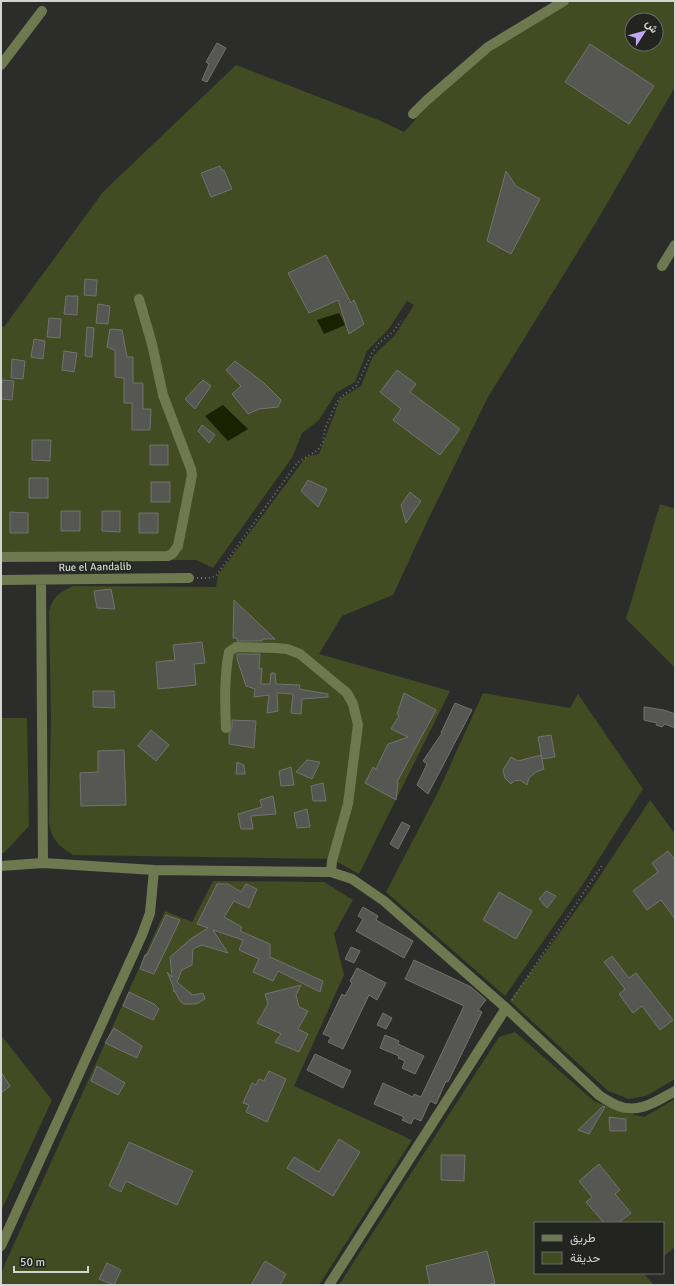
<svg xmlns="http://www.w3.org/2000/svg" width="676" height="1286" viewBox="0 0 676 1286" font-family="Signika,Vazirmatn,sans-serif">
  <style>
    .green { fill: #424b21; fill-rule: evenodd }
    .water { fill: #1a2100 }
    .building { fill: #565753; stroke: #72736f }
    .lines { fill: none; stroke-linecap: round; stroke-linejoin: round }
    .path { stroke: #70716e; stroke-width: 2; stroke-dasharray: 1 3; stroke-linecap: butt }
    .minor { stroke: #6e7950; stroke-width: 10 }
    .labels { text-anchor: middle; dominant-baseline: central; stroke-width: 3; stroke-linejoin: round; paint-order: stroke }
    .street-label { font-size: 11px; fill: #d3d4d1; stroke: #232420 }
  </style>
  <rect width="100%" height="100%" fill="#2c2d2a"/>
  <path class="green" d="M572,1H672L675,3V87L595,224L488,397L425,526L393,595L342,616L319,654L450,691L359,874L332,859L73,855C59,846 52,840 49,823L51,719L49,612C53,596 59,593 73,586L216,587L218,575L306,457L319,454L340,399L361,386L373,356L395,335L414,305L407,301L388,330L367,351L355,382L336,393L319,420L302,433L293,456L213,568L196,560L1,561V325L4,327L103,192L236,65L381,121L404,132L439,94L494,48ZM632,20H656V44H632Z
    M660,504L675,509V668L626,619Z
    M483,693L570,708L578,694L643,789L585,881L505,996L386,892L439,790Z
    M1,718H27L29,826L4,853H1Z
    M650,800L675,834V1079L646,1096L629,1099L608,1091L510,1001L592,888Z
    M213,881L324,882L353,900L334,934L344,975L294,1086L412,1140L319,1285H1V1275L4,1266L165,911L192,922Z
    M515,1032L594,1101L626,1113L644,1117L675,1099V1247L663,1257V1223H535V1273H643L654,1285H339L499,1037Z
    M1,1035L52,1100L1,1211Z"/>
  <path class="water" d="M339,313L345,325L324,334L317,320Z
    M223,405L248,429L228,441L205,416Z"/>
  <path class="building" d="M217,43L226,48L207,82L202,80L209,64L206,62Z
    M590,44L654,86L629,124L565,82Z
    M220,166L222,171L224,170L232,189L211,197L201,173Z
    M506,171L516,186L540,199L511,254L487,241Z
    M326,255L351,303L354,300L364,324L349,334L338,300L309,313L288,273L301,267Z
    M85,279L97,280L96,296L84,295Z
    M66,296H78L77,315L64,314Z
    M98,304L110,306L108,324L96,323Z
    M49,318L61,319L60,338L47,337Z
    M87,327L94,328L92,357L85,356Z
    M110,329L122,330L127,357H133V383H143V409H151L150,430H132V403H124V378L115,377V350L107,347Z
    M34,339L45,341L43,359L31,357Z
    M64,351L77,353L74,372L62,370Z
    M12,359L25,361L23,379L11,378Z
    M235,361L264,383L281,400L278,407L259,409L248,414L232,394L241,386L226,370Z
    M397,370L416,384L410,392L460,429L440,455L393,420L401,409L380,392Z
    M2,380L14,381L12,400L1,399Z
    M203,380L211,386L195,409L185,399Z
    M202,425L215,435L209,443L198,431Z
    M32,440H51L50,461L32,460Z
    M150,445H168V465H150Z
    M29,478H48V498H29Z
    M308,480L327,489L318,507L301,491Z
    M151,482H170V502H151Z
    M410,492L421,501L406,523L401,505Z
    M61,511H80V531H61Z
    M102,511H120V532L102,531Z
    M10,512L28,513V533H10Z
    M139,513H158V533H139Z
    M111,589L115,609L97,608L94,591Z
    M234,600L275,639H262V641H237V638H233Z
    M202,642L205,663L194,664L196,685L158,689L156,662L175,660L173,645Z
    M237,654H260L259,669L262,668L261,684H270L271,673H275L276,684L300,685L299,689L328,694V697L302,699L301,714L291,713L293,694L277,693L278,711L267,713L269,695L254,697L255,689L246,686L237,659Z
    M93,691H114L115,708L93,707Z
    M404,693L436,710L397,782L398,783L396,800L365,783L373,767L376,769L388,744L408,737L391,729L399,716L397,714Z
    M455,703L472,710L428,794L417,785L427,764L423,761L442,733H441Z
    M644,707L664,710L675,714V728L665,724L662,727L656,725L657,723L644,720Z
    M232,720L256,721L254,748L229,744V734L232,728Z
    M151,730L169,745L156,761L138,746Z
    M551,735L555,757L542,759L538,737Z
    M124,750L126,805L81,806L80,773L98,772V751Z
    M541,755L544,769L536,772L529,778L527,785L520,780L514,781L511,784L505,778L503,770L511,757L518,761Z
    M307,760L320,762L312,779L296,772Z
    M237,762L244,765L245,774H236Z
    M291,767L294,785L281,786L279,771Z
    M323,783L326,801H313L311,786Z
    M273,796L276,814L251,816L253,829H241L238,814L262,807L260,800Z
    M307,809L310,827L297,828L294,813Z
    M402,822L410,826L398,849L390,844Z
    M668,851L675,860V919L661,900L647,910L633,891L658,872L652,863Z
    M217,884H228L241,892L246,884L257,889L249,908L234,901L224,917L242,927L240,931L270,944V957L323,981L320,992L278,971L273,981L253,972L259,959L239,950L243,940L213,930L228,953L202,945L193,949L192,965L182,970L177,982L184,988L193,995L203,993L205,999L196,1004H184L180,1001L174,990V992L173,986L167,972L172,977L170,957L192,938L208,928L197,924Z
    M546,891L556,896L547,908L539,899Z
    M499,892L532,911L516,939L483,920Z
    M363,907L378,916L376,920L413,941L404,958L356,931L363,919L358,916Z
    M166,915L180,920L154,974L140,969L145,955H147Z
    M351,947L360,951L354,963L345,959Z
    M612,956L629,978L636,973L673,1020L660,1030L642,1006L633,1013L619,994L625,989L604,962Z
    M414,960L471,987L486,1000L478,1010L482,1012L448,1082L446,1081L436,1104L430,1101L421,1121L414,1118L411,1124L402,1120L404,1117L374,1104L383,1083L413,1097L414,1094L421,1097L464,1006L405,979Z
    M357,968L386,983L377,1000L369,995L343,1049L328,1042L331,1037L323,1034L342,994L345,996L352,983L350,981Z
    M301,985L296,995L299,1007L308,1011L298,1029L308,1034L299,1052L275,1042L281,1034L257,1023L268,1004L265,994Z
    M129,992L154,1004L159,1009L153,1020L123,1006Z
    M383,1013L392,1018L386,1029L377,1025Z
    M114,1028L142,1046L137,1058L105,1043Z
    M385,1035L399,1041L398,1044L424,1056L415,1074L402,1068L405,1061L398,1058L399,1056L380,1048Z
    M315,1054L351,1071L343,1088L307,1070Z
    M97,1066L125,1083L118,1095L91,1081Z
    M269,1071L286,1079L267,1122L246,1112L249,1105L243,1103L252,1083L256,1085L259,1079L264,1081Z
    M1,1072L10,1086L1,1093Z
    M603,1106L605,1107L589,1134L578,1130Z
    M609,1117L626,1119V1131H610Z
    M339,1139L360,1152L333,1196L287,1168L294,1157L319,1172Z
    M129,1142L193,1171L177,1205L126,1181L121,1192L109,1186Z
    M441,1155H465L464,1181L441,1180Z
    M599,1164L620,1190L615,1194L631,1213L618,1223H604L586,1202L592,1197L579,1181Z
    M487,1251L495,1283L486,1285H430L426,1266Z
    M265,1261L286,1274L280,1285H251Z
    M107,1263L121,1270L114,1285L99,1279Z"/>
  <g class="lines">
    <path class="path" d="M197,578H209L216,576L298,462L318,450L323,442L325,429L336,404L340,398L357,385L372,353L379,343L393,332L401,321
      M512,1000L603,864"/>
    <path class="minor" d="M1,65L42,11
      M413,114L427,100L488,47L564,1
      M662,266L675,245
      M1,557L168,556L172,554L178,546L192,475L191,469L163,395L152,344L139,299
      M1,580L189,578
      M41,580L43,863
      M226,728C225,703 224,677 229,652L236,647L276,648L287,649L300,654L347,693L353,704L358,725L348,804L332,861L331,872
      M1,866L43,863L154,870L331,872L352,879L384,901L506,1008L600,1096C605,1099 611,1103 616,1105C638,1115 657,1101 675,1091
      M1,1246L142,935L150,913L154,870
      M329,1285L506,1008"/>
  </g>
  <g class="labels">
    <g class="street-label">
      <text transform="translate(95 567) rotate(-1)">Rue el Aandalib</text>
    </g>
  </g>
  <rect width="676" height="1286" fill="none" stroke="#d3d4d1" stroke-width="4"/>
  <rect x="534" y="1222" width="130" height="52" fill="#232420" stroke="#696a67"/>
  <rect x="542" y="1235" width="20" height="6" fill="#6e7950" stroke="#696a67"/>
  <text x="570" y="1242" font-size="12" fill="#d3d4d1">طريق</text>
  <rect x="542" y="1252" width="20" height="12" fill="#424b21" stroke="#696a67"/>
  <text x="570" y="1262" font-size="12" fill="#d3d4d1">حديقة</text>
  <g transform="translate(644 32) rotate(54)"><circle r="19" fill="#232420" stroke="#696a67"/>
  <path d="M0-3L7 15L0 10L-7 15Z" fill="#c2a8f3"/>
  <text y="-6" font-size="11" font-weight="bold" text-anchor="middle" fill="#d3d4d1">ش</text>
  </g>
  <path d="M14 1266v6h74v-6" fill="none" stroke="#d3d4d1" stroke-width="2"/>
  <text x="20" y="1266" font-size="12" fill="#d3d4d1" stroke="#232420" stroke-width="3" paint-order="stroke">50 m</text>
</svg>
